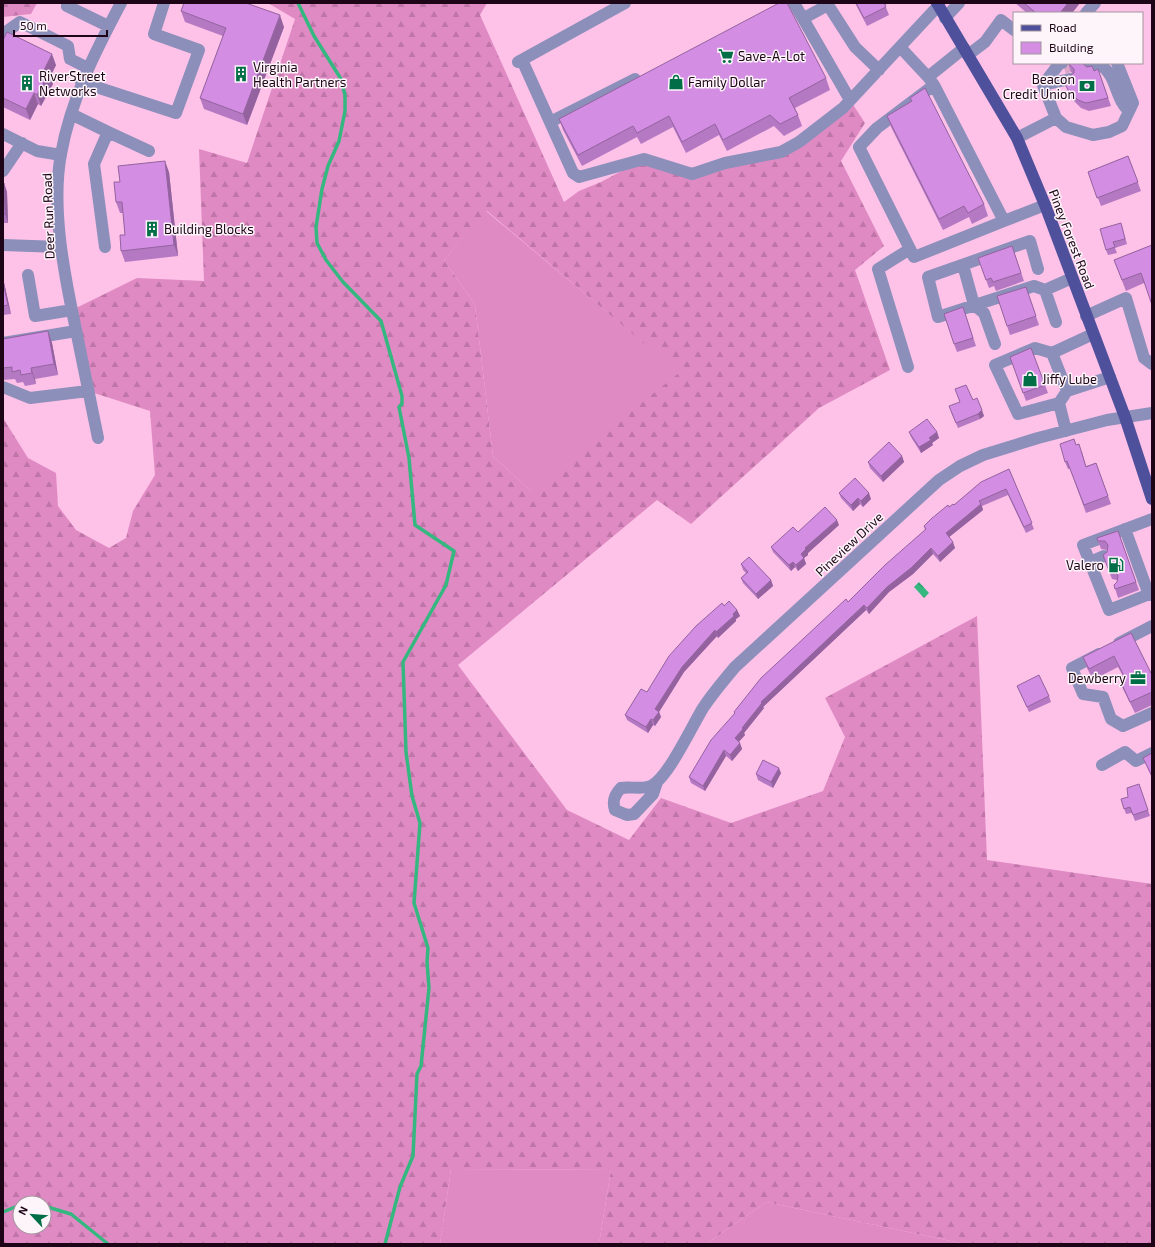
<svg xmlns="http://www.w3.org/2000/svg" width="1155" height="1247" viewBox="0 0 1155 1247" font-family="'Exo 2',sans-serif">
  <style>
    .grass { fill: #e08ac4 }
    .forest { fill: url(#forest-firs); fill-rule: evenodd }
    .water { fill: url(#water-waves) }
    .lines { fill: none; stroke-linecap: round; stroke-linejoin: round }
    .stream { stroke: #34b87f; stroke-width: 3.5 }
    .minor-tunnel { stroke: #dca5c8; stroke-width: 12; stroke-dasharray: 12 6; stroke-linecap: butt }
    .minor { stroke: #8b8fba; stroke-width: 12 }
    .major { stroke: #4f509c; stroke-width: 12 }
    .wall { fill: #b579c3 }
    .shaded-wall { fill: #94639f }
    .building { fill: #d38de3; stroke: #94639f }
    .labels { text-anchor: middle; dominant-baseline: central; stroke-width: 3; stroke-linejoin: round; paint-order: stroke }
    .poi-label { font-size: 13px; fill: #1d0416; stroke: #fdf5fa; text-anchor: start }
    .street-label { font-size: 13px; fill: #1d0416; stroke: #fdf5fa }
  </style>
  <defs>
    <pattern id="forest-firs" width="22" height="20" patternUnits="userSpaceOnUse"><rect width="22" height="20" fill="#e08ac4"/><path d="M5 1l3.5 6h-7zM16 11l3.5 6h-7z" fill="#c075a8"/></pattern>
    <pattern id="water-waves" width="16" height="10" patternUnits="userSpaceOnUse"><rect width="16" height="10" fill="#34b87f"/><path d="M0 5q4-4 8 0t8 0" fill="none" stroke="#2b9367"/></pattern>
  </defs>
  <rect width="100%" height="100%" fill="#fec1e8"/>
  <path class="grass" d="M486,211L680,373L532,492L493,456L475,305L444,260Z
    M451,1169L611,1170L599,1244H440Z
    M766,1202L965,1244H706Z"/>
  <path class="forest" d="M3,3H37L31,14L3,17Z
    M268,3H487L480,15L564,202L579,191L601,182L644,159L692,174L781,152L850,100L865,123L841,161L884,246L855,270L890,370L819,408L691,524L657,500L458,665L567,810L629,840L661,798L731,823L823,791L845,737L825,698L977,616L987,860L1152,884V1244H965L766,1202L706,1244H599L611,1170L451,1169L440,1244H3V418L28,458L56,473L58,506L76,530L109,548L126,538L133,511L155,475L150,411L88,391L72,310L137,278L204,281L199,149L247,163L295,19ZM487,211L679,373L531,491L493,456L475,305L444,260ZM20,1203H44V1227H20Z"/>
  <path class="water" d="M919,582L929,593L924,598L914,587Z"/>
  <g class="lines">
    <path class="stream" d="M298,3L314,36L341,79L345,95V111L339,141L328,166L322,189L316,227L317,243L326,260L343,282L381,321L402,396V404L399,407L409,458L415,525L454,551L446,585L403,662L406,752L412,796L420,823L414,903L428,948L427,962L429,988L421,1066L417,1074L413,1156L400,1187L385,1244
      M44,1206L71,1214L108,1244
      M3,1212L20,1205"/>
    <path class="minor-tunnel" d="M1064,68L1079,63"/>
    <path class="minor" d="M68,3L67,6L108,26
      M794,3L850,100
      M1086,13L1095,3
      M804,18L828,5L855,47L879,70
      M945,18L959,3
      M3,34L20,22L68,46L70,59L88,68
      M900,47L928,77
      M964,48L928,77L934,85L1004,221L1045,205
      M968,55L985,42L1001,20L1014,30
      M522,60L573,173L579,177L644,159L692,174L725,163L781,152L799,142L843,108L939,5
      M518,62L625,3
      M1090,66H1102C1117,77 1115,99 1129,111
      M81,82L176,113L199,50L154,34L164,3
      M934,85L877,128L859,147L914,257L1004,221
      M1043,85L1070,79
      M71,114L108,132L94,164L105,247
      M1056,118L1043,85L1059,64L1062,63
      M550,122L635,79
      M108,132L149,151
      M3,134L37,151L61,155
      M1017,138L1056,118L1066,127L1093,135L1109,132L1122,126L1133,103L1117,63
      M3,171L22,143
      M3,245L60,247
      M963,265L974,305L984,313L995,344
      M1038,269L1030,241L928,277L938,317L1034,286L1045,290L1072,278
      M28,275L35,316L72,310
      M1045,290L1056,322
      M1086,316L1126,298L1144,358L1152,364
      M1093,334L1052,353L1035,348L995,365L1018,414L1059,403L1067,391L1110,377
      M3,343L76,331
      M1052,353L1067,391
      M908,367L878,269L910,249
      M3,387L30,398L88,391
      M1059,403L1066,431
      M98,438C90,400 83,363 75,325C64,273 51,207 61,154C71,99 95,52 121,3
      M1152,519L1083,545L1109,610L1152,593
      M1125,529L1149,595
      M1090,562L1104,556
      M1119,643L1152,626
      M1099,654L1072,668L1083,694L1103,697L1111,719L1123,726L1152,713
      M1102,765L1125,752L1136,761L1152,753
      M657,782L653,794L634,814L627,815L615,810C612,801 614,795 621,788C631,786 641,790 651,786C668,778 692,726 703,708C713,693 724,680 735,667L939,480L960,466L983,455L1038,438L1107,420L1152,413"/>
    <path class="major" d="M937,3L1017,138L1045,205L1125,417L1152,499"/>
  </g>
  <path class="wall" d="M855,3H887V4L885,5L889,15L867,26Z
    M1015,3H1080L1072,13H1027Z
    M181,11L284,27L247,125L204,109L200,98L223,36L185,22Z
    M3,40L56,65L50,77L53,84L41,106L38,104L30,120L3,107Z
    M1068,63L1084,64L1087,67L1094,71L1098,69L1111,106L1089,111L1081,108L1071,98L1065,84L1068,82L1073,74L1071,72Z
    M826,78L830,90L795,108L798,115L802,126L784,136L774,126L727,151L719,135L686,153L673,127L641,144L637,137L582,166L563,130L559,119Z
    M910,98L984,204L988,216L972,224L969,217L943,230L891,127L887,116L912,102Z
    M1128,156L1141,191L1101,206L1088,172Z
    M169,172L178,256L125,262L121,251L125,235L123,213H120L116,202L120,182Z
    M3,183H4L7,192L8,223H3Z
    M1121,223L1127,244L1115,248L1117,253L1108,255L1106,250Z
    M1152,245L1144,283L1126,291L1114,260Z
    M1012,246L1024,281L996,291L994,286L989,288L978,258Z
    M3,278L11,314L3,315Z
    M1026,287L1039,325L1010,335L1007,326Z
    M966,316L976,346L957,352L954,344Z
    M48,331L52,343L58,375L35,379L36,384L25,386L23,382L17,383L15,379L3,380V339Z
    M1031,348L1048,393L1026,401L1010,357Z
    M973,400L984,416L980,419L958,428L951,412L960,402Z
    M909,432H937L939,438L932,443L933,445L921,453L911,437Z
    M1074,439L1076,445L1082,452L1086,466L1096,463L1111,504L1086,513L1070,469H1068L1065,462Z
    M902,456L904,462L883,482L870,468L868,462Z
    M1009,469L1034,529L1026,533L1008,495L982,506L983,510L949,537L955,548L940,562L933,554L913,574L889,592L869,614L866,610L763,707L764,708L744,733L745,735L739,741L742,749L732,761L726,756L705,791L691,783L689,777L735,714L734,712L848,602L925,530L924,526L949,507L954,505Z
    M839,493L871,499L863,507L860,504L853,511L841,498Z
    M839,525L808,553V555L804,558L806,564L798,571L795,567L791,571L773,552L771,547L798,532Z
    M1118,531L1139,590L1118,598L1114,585L1117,582V580L1112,579L1103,555L1107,552V550L1101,549L1097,538Z
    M741,564L771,580L773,586L758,599L743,583L741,578L746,573L743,570Z
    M724,606L737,610L740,616L736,619V621L718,638L717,636L684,672L659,712L661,717L655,726L653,725L648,733L627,720L625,715L647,692Z
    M1131,633L1152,675V705L1135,713L1123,689L1119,678L1123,676L1118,667L1093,680L1087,668L1083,657Z
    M1017,686L1049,696L1051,702L1029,712Z
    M1152,753V778L1143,758Z
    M781,773L773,788L758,780L756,774Z
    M1139,784L1150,816L1135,821L1132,813L1126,814L1121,799L1128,797Z"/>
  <path class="shaded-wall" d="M1068,3H1080L1072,13H1060Z
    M280,15L284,27L247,125L243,114Z
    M52,54L56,65L50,77L53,84L41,106L37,95L44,70Z
    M34,93L38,104L30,120L26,109Z
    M165,161L169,172L178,256L174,245Z
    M4,183L7,192L8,223L5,214Z
    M3,278L11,314L8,305L3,282Z
    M48,331L52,343L58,375L54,364Z
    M31,368L35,379L36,384L32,373Z
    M982,410L984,416L980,419L978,414Z
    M937,432L939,438L932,443L933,445L921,453L919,447L929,438Z
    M902,456L904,462L883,482L881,476Z
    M869,493L871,499L863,507L861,501Z
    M858,498L860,504L853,511L851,505Z
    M981,504L983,510L948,538L946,533Z
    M837,520L839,525L808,553V555L804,558L806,564L798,571L796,565L801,554L805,548Z
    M953,542L955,548L940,562L938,556Z
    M931,548L933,554L913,574L889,592L869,614L867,608L887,587Z
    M793,562L795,567L791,571L789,565Z
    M771,580L773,586L758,599L756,594Z
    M864,605L866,610L763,707L764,708L744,733L745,735L737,744L735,738L761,702Z
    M737,610L740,616L736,619V621L718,638L716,632Z
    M715,630L717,636L684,672L659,712L661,717L655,726L653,720L655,709L682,667Z
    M651,719L653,725L648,733L646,727Z
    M740,743L742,749L732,761L730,755Z
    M724,750L726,756L705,791L703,786Z
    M779,768L781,773L773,788L771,782Z"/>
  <path class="building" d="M184,3H233L235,4V3H246L280,15L243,114L200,98L226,28L181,11Z
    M779,3H787L826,78L789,98L798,115L780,124L770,115L723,140L715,124L682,142L669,116L637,133L633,126L578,155L559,119Z
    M856,3H884L886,7L864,18Z
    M1024,3H1068L1060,13H1036Z
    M7,32L52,54L44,70L49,73L37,95L34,93L26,109L3,98V40Z
    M1068,63H1082L1087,67L1092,66L1094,71L1098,69L1108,98L1086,103L1078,100L1068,90L1065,84L1068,82L1067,78L1074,73V69Z
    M925,88L984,204L968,213L964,206L939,219L887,116L912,101L910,98Z
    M1128,156L1138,182L1097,198L1088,172Z
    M165,161L174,245L121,251L120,235H125L122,202H116L114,182H120L118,166Z
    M3,183H4L5,214H3Z
    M1121,223L1125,239L1113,242L1115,247L1106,250L1100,229Z
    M1152,245V305L1141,273L1122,280L1114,260Z
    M1012,246L1021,273L993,282L991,278L986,280L978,258Z
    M3,282L8,305L3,306Z
    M1026,287L1036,316L1007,326L997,296Z
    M963,307L973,338L954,344L944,314Z
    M48,331L54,364L31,368L32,373L21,375L20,370L12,372V367L3,368V339Z
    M1031,348L1045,385L1023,393L1010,357Z
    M966,385L973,400L977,398L982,410L978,414L956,423L949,406L960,402L955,389Z
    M927,419L937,432L929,438L931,440L919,447L909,432Z
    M1074,439L1076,445L1079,444L1086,467L1096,463L1108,496L1084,505L1067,461L1065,462L1060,444Z
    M889,442L902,456L881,476L868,462Z
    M1009,469L1032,523L1024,527L1006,489L979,501L981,504L946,533L953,542L938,556L931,548L911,568L887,587L867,608L864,605L761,702L762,703L742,728L743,729L735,738L740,743L730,755L724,750L703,786L689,777L711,740L735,713L734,712L761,678L846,599L848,602L885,565L926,529L924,526L931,519L948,505L949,507L953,504L954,505L981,482Z
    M855,478L869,493L861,501L858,498L851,505L839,493Z
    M825,507L837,520L805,548L806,549L801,554L804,558L796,565L793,562L789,565L771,547L793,527L798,532Z
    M1118,531L1136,582L1115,589L1114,585L1117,582L1118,575L1115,572L1109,571L1103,555L1107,552L1108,545L1105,541H1098L1097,538Z
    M749,557L771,580L756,594L741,578L748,572L741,564Z
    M729,601L737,610L733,614L734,616L716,632L715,630L682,667L655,709L659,712L653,720L651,719L646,727L625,715L641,689L647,692L669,656L696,626L722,603L724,606Z
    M1131,633L1152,675V692L1130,702L1119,678L1124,676L1114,656L1089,669L1083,657Z
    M1039,675L1049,696L1027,707L1017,686Z
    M1152,753V776L1143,758Z
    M763,760L779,768L771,782L756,774Z
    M1139,784L1148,810L1133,815L1130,807L1124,809L1121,799L1128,797L1127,788Z"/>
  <defs>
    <symbol id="supermarket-bare" viewBox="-9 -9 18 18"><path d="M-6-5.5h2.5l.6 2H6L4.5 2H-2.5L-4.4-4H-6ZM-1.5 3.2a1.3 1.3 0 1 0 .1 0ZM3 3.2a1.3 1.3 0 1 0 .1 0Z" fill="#006e47" stroke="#fdf5fa" stroke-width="2.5" paint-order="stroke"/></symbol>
    <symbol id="building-bare" viewBox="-9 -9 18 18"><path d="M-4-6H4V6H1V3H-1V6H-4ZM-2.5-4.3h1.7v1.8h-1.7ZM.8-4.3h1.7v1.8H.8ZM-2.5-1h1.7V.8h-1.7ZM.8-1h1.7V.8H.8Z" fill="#006e47" stroke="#fdf5fa" stroke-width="2.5" paint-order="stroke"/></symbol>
    <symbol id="shop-bare" viewBox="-9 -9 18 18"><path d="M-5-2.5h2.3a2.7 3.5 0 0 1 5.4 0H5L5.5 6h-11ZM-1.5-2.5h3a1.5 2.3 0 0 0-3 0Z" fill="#006e47" stroke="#fdf5fa" stroke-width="2.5" paint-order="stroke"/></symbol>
    <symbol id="bank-bare" viewBox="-9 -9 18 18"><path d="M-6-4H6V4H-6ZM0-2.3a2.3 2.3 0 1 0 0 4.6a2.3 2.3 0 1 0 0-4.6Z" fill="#006e47" stroke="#fdf5fa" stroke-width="2.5" paint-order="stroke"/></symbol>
    <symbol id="fuel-bare" viewBox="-9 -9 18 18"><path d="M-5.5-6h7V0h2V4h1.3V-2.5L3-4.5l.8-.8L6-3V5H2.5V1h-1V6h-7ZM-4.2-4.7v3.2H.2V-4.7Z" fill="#006e47" stroke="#fdf5fa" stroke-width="2.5" paint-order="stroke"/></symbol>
    <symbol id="office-bare" viewBox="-9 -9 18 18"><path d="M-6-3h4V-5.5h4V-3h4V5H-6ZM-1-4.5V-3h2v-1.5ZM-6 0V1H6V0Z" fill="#006e47" stroke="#fdf5fa" stroke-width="2.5" paint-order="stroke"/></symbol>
  </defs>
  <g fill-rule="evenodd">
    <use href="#supermarket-bare" x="715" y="45" width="22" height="22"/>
    <use href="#building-bare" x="230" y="63" width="22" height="22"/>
    <use href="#shop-bare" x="665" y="71" width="22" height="22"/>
    <use href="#building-bare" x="16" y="72" width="22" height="22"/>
    <use href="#bank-bare" x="1076" y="75" width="22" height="22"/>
    <use href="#building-bare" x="141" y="218" width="22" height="22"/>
    <use href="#shop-bare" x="1019" y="368" width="22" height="22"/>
    <use href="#fuel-bare" x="1105" y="554" width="22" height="22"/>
    <use href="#office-bare" x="1127" y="667" width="22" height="22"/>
  </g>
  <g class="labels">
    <g class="poi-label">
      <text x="738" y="56">Save-A-Lot</text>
      <text x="253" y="67">Virginia<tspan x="253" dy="15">Health Partners</tspan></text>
      <text x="39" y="76">RiverStreet<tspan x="39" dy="15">Networks</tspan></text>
      <text x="1075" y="79" text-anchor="end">Beacon<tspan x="1075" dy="15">Credit Union</tspan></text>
      <text x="688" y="82">Family Dollar</text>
      <text x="164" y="229">Building Blocks</text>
      <text x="1042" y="379">Jiffy Lube</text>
      <text x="1104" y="565" text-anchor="end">Valero</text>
      <text x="1126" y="678" text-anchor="end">Dewberry</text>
    </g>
    <g class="street-label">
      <text transform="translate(48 216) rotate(-92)">Deer Run Road</text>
      <text transform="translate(1072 239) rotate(69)">Piney Forest Road</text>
      <text transform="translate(849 544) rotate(-43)">Pineview Drive</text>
    </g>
  </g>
  <rect width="1155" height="1247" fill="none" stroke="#1d0416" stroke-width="8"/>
  <rect x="1013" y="12" width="130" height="52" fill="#fdf5fa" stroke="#a3959f"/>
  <rect x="1021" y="25" width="20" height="6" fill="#4f509c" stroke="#a3959f"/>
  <text x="1049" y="32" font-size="12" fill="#1d0416">Road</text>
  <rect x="1021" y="42" width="20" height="12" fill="#d38de3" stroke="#a3959f"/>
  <text x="1049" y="52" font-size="12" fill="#1d0416">Building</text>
  <g transform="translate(32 1215) rotate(296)"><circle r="19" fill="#fdf5fa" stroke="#a3959f"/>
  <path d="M0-3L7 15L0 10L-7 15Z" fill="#006e47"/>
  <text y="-6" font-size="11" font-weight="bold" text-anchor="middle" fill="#1d0416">N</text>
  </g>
  <path d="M14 30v6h93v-6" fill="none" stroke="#1d0416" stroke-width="2"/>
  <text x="20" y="30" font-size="12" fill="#1d0416" stroke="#fdf5fa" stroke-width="3" paint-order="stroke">50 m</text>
</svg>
